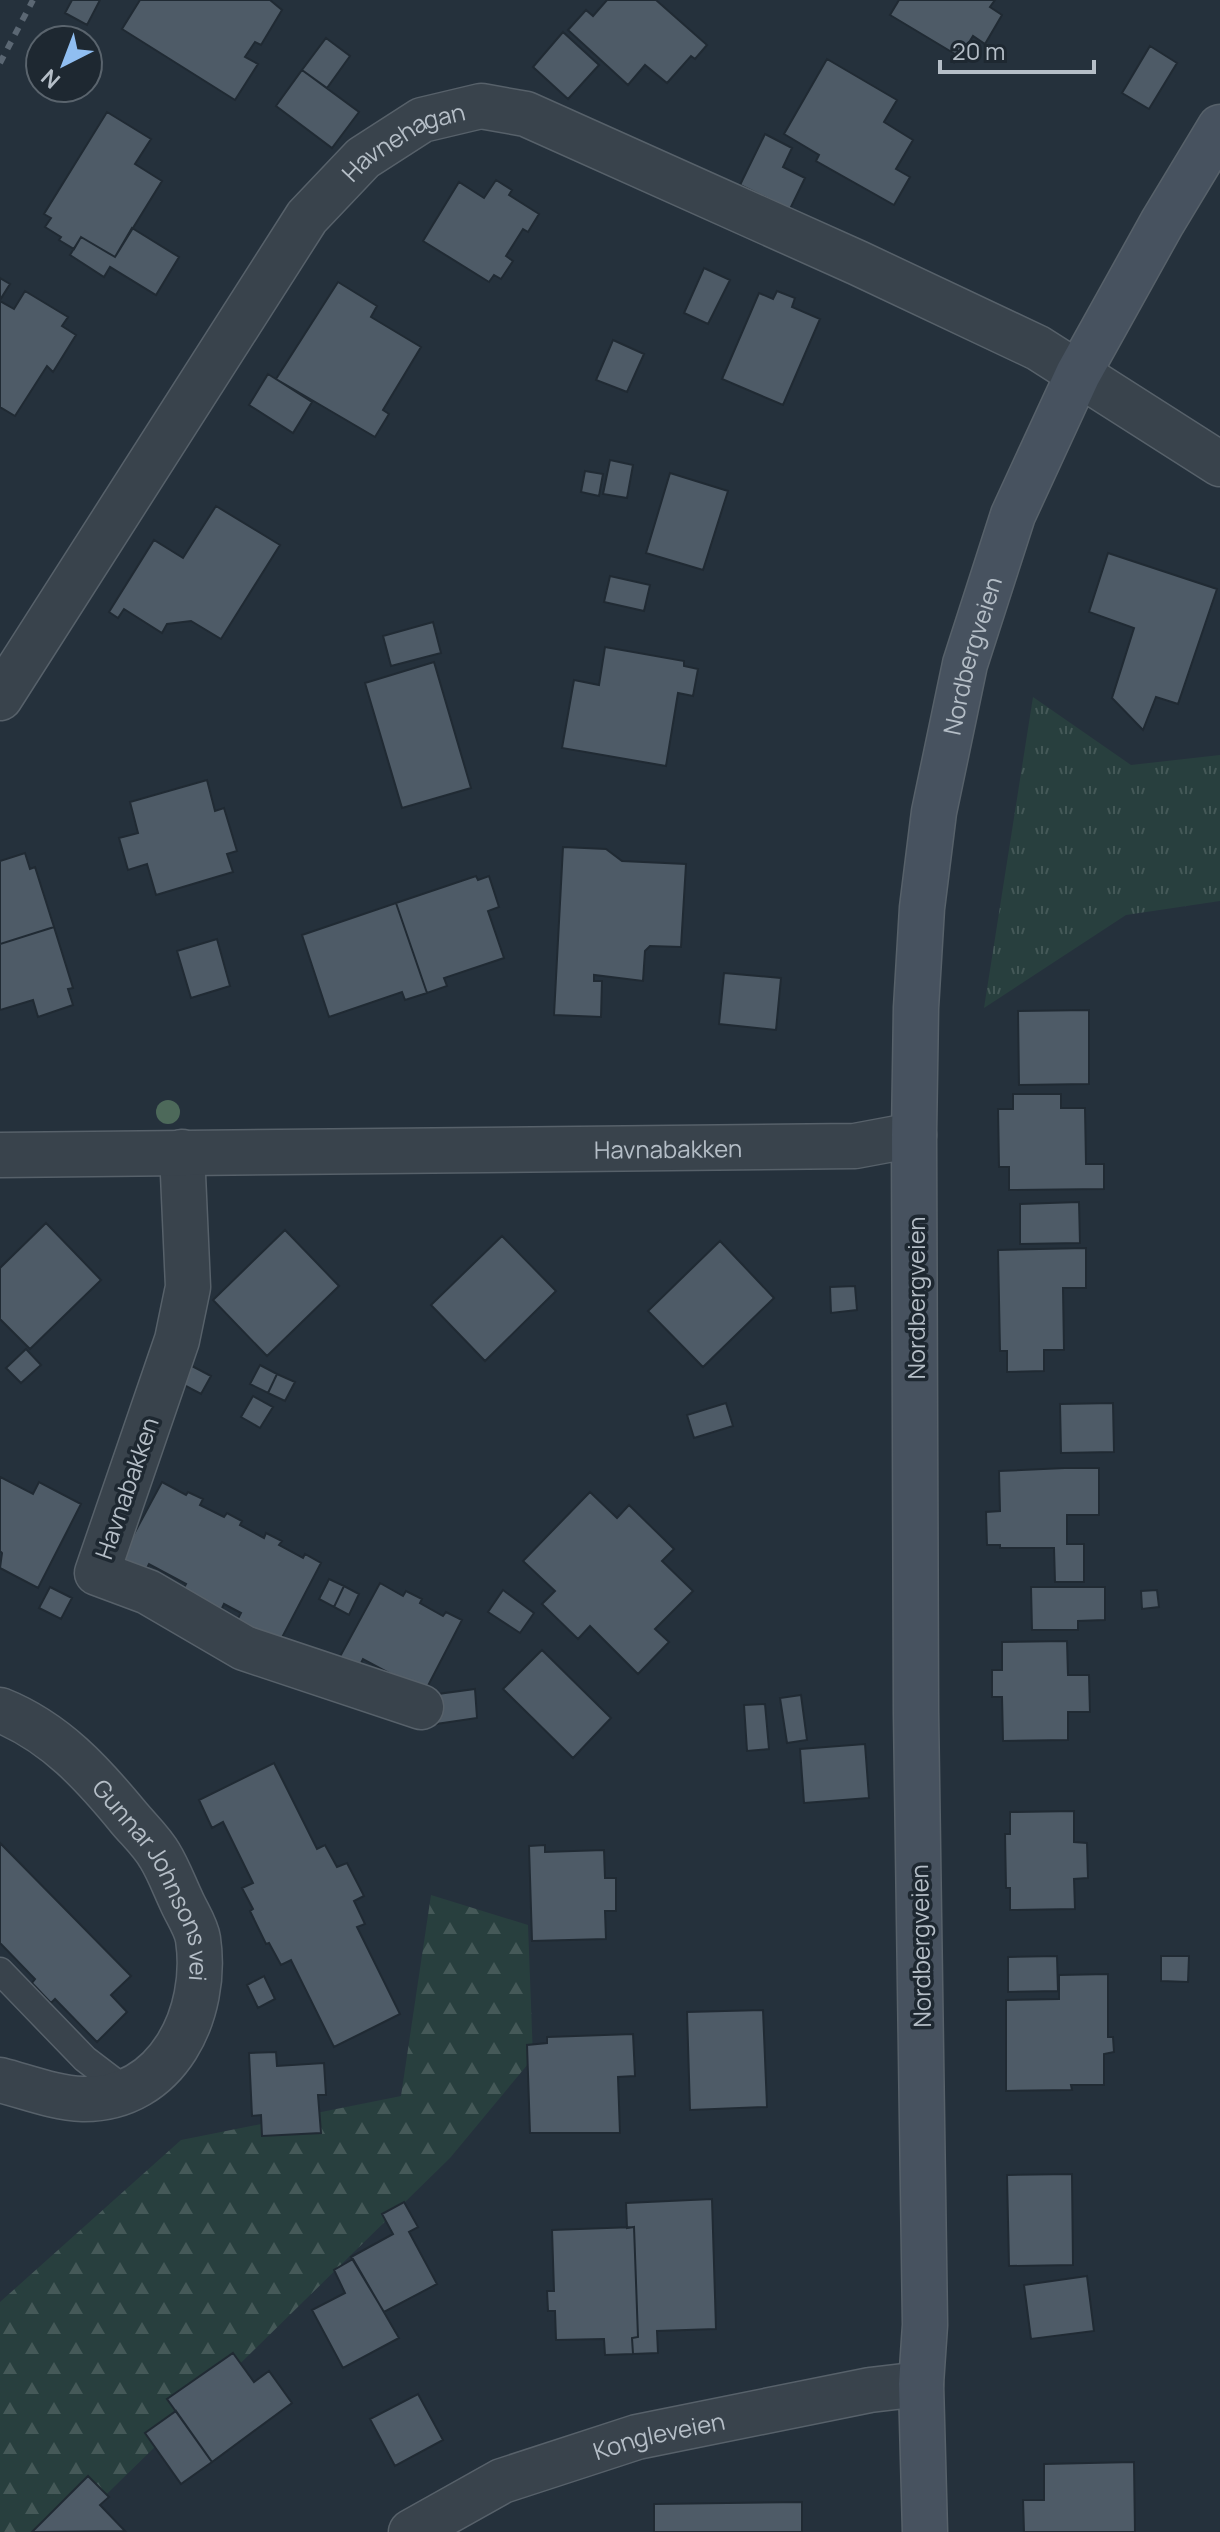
<svg xmlns="http://www.w3.org/2000/svg" width="1220" height="2532" viewBox="0 0 1220 2532" font-family="Manrope,sans-serif">
  <style>
    .grass { fill: url(#grass-tufts) }
    .forest { fill: url(#forest-firs) }
    .building { fill: #4e5b67; stroke: #202a33; stroke-width: 2 }
    .lines { fill: none; stroke-linecap: round; stroke-linejoin: round }
    .lane-casing { stroke: #57616a; stroke-width: 29 }
    .street-casing { stroke: #57616a; stroke-width: 47 }
    .secondary-casing { stroke: #57616a; stroke-width: 47 }
    .lane { stroke: #39434c; stroke-width: 26 }
    .street { stroke: #39434c; stroke-width: 44 }
    .secondary { stroke: #47525f; stroke-width: 44 }
    .rail { stroke: #5b6773; stroke-width: 6; stroke-dasharray: 8 8; stroke-linecap: butt }
    .tree { fill: #4d695a }
    .labels { text-anchor: middle; dominant-baseline: central; stroke-width: 7; stroke-linejoin: round; paint-order: stroke }
    .street-label { font-size: 24px; fill: #b5bec7; stroke: #1e2831 }
  </style>
  <defs>
    <pattern id="grass-tufts" width="24" height="20" patternUnits="userSpaceOnUse" patternTransform="scale(2)"><rect width="24" height="20" fill="#283f3e"/><path d="M3 7l-1-3M5 7V3M7 7l1-3M15 17l-1-3M17 17v-4M19 17l1-3" fill="none" stroke="#455958"/></pattern>
    <pattern id="forest-firs" width="22" height="20" patternUnits="userSpaceOnUse" patternTransform="scale(2)"><rect width="22" height="20" fill="#283f3e"/><path d="M5 1l3.5 6h-7zM16 11l3.5 6h-7z" fill="#455958"/></pattern>
  </defs>
  <rect width="100%" height="100%" fill="#25313c"/>
  <path class="grass" d="M1033,697L1131,765L1220,755V901L1126,915L984,1008Z"/>
  <path class="forest" d="M431,1895L528,1925L533,2058L450,2158L68,2532H0V2302L181,2140L401,2096Z"/>
  <path class="building" d="M72,0H100L87,25L65,13Z
    M140,0H270L282,10L261,45L255,42L245,57L258,64L235,100L122,29Z
    M607,0H656L707,45L695,59L691,56L667,83L645,65L628,85L568,30L586,10L593,16Z
    M899,0H995L990,7L1002,15L985,44L973,36L960,57L890,15Z
    M563,32L599,65L568,99L533,67Z
    M326,38L350,56L327,88L302,70Z
    M1150,46L1177,63L1149,109L1122,93Z
    M827,59L897,100L884,122L913,140L896,169L910,177L894,205L816,161L819,155L784,134Z
    M302,70L359,112L332,148L276,106Z
    M107,112L151,139L135,164L162,181L115,257L81,237L74,249L59,240L61,237L45,227L51,218L44,214Z
    M765,134L792,148L783,167L805,178L790,209L740,185Z
    M496,180L512,190L509,195L539,214L528,232L523,229L506,256L513,261L501,279L494,275L489,282L423,241L459,182L484,198Z
    M132,228L179,257L156,295L110,267L104,277L70,255L81,237L115,257Z
    M704,268L730,280L708,324L684,313Z
    M0,278L10,284L0,300Z
    M338,282L377,306L371,317L421,347L383,410L389,414L375,437L276,379Z
    M25,291L68,317L62,326L76,335L53,372L47,366L15,416L0,407V301L14,309Z
    M777,291L795,298L792,307L820,319L783,405L722,379L759,293L773,299Z
    M613,340L644,354L627,392L596,380Z
    M268,374L312,402L293,433L249,405Z
    M610,460L633,465L627,498L603,494Z
    M585,471L603,474L599,496L581,492Z
    M670,473L728,491L703,570L646,553Z
    M216,506L280,545L221,639L191,621L167,624L162,633L124,609L118,618L109,612L154,540L183,558Z
    M1108,553L1217,589L1178,704L1156,697L1143,730L1112,698L1134,628L1089,612Z
    M610,576L650,585L644,611L604,602Z
    M433,622L441,653L391,666L383,636Z
    M605,647L684,661V666L698,669L693,696L678,693L666,766L562,748L574,680L599,685Z
    M434,662L471,788L402,808L365,683Z
    M207,780L215,811L224,808L237,851L227,854L233,872L156,895L147,864L128,870L119,838L138,833L130,802Z
    M563,847L606,849L622,861L686,864L681,947L650,946L645,951L643,981L594,975V981H602L601,1017L554,1015Z
    M25,853L30,869L35,867L54,927L0,944V861Z
    M476,876L478,880L489,876L499,907L488,911L504,958L444,978L447,986L427,993L396,903Z
    M396,903L427,993L405,1000L402,992L329,1017L302,935Z
    M54,927L73,988L68,989L73,1005L38,1017L33,1000L0,1010V944Z
    M217,939L230,986L191,998L177,951Z
    M724,973L781,978L776,1030L719,1024Z
    M1089,1010V1084L1019,1085L1018,1011Z
    M1013,1094H1061V1108H1085L1086,1164H1104V1189L1009,1190V1167H999L998,1109H1013Z
    M1079,1202L1080,1243L1020,1244V1204Z
    M46,1223L101,1280L30,1349L0,1319V1268Z
    M285,1230L339,1286L267,1356L213,1300Z
    M502,1236L556,1291L485,1361L431,1305Z
    M720,1241L774,1298L703,1367L648,1311Z
    M1086,1248V1288H1063L1064,1350H1044V1371L1007,1372V1351H1000L998,1250Z
    M855,1286L857,1310L831,1313L830,1287Z
    M26,1349L41,1365L21,1383L6,1368Z
    M260,1365L277,1374L268,1393L250,1384Z
    M192,1366L211,1376L201,1394L182,1384Z
    M277,1374L295,1382L285,1401L268,1393Z
    M253,1396L273,1407L260,1428L241,1417Z
    M726,1403L733,1426L694,1438L687,1415Z
    M1113,1403L1114,1452L1061,1453L1060,1404Z
    M1065,1468H1099V1515H1067V1544H1084V1582H1055L1054,1548H1000V1545H987L986,1512L1000,1511L999,1471Z
    M0,1477L33,1494L39,1482L81,1504L38,1588L0,1568L2,1553L0,1551Z
    M162,1482L186,1495L188,1492L203,1499L200,1505L224,1517L227,1513L242,1521L240,1525L264,1538L266,1533L282,1541L279,1545L303,1558L305,1554L321,1563L276,1649L234,1626L241,1613L224,1604L218,1617L179,1597L186,1584L149,1564L146,1570L121,1558Z
    M590,1492L617,1518L629,1505L674,1549L662,1561L693,1591L655,1629L669,1642L638,1674L590,1626L578,1639L542,1604L555,1591L523,1561Z
    M329,1579L344,1586L334,1607L319,1599Z
    M380,1583L403,1596L406,1591L422,1599L420,1603L443,1616L446,1612L462,1620L418,1705L404,1681L363,1659L356,1673L337,1662Z
    M344,1586L359,1594L349,1615L334,1607Z
    M50,1587L72,1598L61,1619L39,1608Z
    M1031,1587H1105V1620L1078,1621V1630H1032Z
    M503,1590L534,1613L520,1633L488,1612Z
    M1157,1590L1159,1607L1142,1609L1141,1591Z
    M1067,1641L1068,1675H1089L1090,1712H1068V1740L1003,1741L1002,1697H992V1670H1002V1642Z
    M542,1650L611,1718L573,1758L503,1689Z
    M475,1689L477,1718L436,1724L438,1694Z
    M801,1695L807,1740L787,1743L780,1698Z
    M765,1704L769,1749L747,1751L744,1705Z
    M865,1744L869,1798L804,1803L800,1749Z
    M274,1763L317,1849L325,1845L337,1867L347,1863L364,1896L354,1901L365,1924L357,1927L400,2014L334,2047L291,1960L281,1965L269,1943L266,1944L250,1911L253,1909L242,1888L253,1883L223,1822L212,1828L199,1800Z
    M1074,1811V1842L1087,1843L1088,1878L1074,1879L1075,1909L1010,1910V1888H1006L1005,1834H1010V1812Z
    M0,1843L131,1976L111,1995L127,2012L97,2042L55,1999L51,2003L32,1983L35,1979L0,1943Z
    M545,1845V1852L604,1850L605,1878H616V1911H605L606,1939L532,1941L529,1846Z
    M1057,1956L1058,1991L1008,1992V1957Z
    M1161,1956H1189L1188,1982L1161,1981Z
    M1108,1974V2037H1113L1114,2052L1104,2054V2085H1071L1072,2090L1006,2091V2000L1059,1999V1975Z
    M264,1976L275,1999L258,2008L247,1985Z
    M763,2010L767,2107L690,2110L687,2012Z
    M633,2034L635,2076L618,2077L620,2133H530L527,2045L547,2043V2037Z
    M276,2052L277,2066L324,2063L326,2095H318L321,2133L262,2136L261,2115L252,2116L249,2053Z
    M1072,2174L1073,2265L1009,2266L1007,2175Z
    M712,2199L716,2329L657,2331L658,2353L633,2354L632,2338L638,2337L634,2227L627,2228L626,2203Z
    M404,2202L418,2227L409,2232L437,2284L384,2312L351,2257L393,2234L382,2214Z
    M634,2227L638,2337L632,2338L633,2354L605,2355L604,2339L556,2340L555,2311H548L547,2291H554L552,2230Z
    M353,2259L399,2338L343,2368L312,2310L345,2293L334,2270Z
    M1087,2276L1094,2331L1031,2339L1024,2285Z
    M233,2353L254,2382L269,2371L292,2403L212,2462L167,2399Z
    M418,2394L443,2440L395,2466L370,2419Z
    M176,2411L212,2462L181,2484L145,2433Z
    M1134,2462L1135,2532H1024L1023,2500H1044V2464Z
    M88,2476L109,2497L100,2505L125,2531L32,2532Z
    M802,2502V2532H654V2504Z"/>
  <g class="lines">
    <defs>
      <path id="lane" d="M0,1971L85,2059L127,2091"/>
      <g id="street">
        <path id="s1" d="M0,698L307,217L363,158L422,120L481,106L526,114L858,263L1038,348L1220,464"/>
        <path d="M182,1152L188,1287L177,1340L97,1573L148,1592L244,1648L421,1707"/>
        <path id="s2" d="M0,1155L855,1146L914,1135"/>
        <path id="s3" d="M0,1710C55,1732 93,1774 129,1818C139,1830 152,1842 160,1856C168,1869 174,1885 181,1900C186,1912 196,1926 198,1939C209,2013 168,2100 83,2099C55,2098 27,2087 0,2080"/>
        <path id="s4" d="M411,2532L502,2481L637,2437L870,2390L921,2384"/>
      </g>
      <g id="secondary">
        <path id="s5" d="M925,2532L921,2384L925,2325L916,1713L914,1135L916,1008L922,908L934,812L965,664L1013,515L1078,374L1162,223L1220,127"/>
      </g>
    </defs>
    <use href="#lane" class="lane-casing"/>
    <use href="#street" class="street-casing"/>
    <use href="#secondary" class="secondary-casing"/>
    <use href="#lane" class="lane"/>
    <use href="#street" class="street"/>
    <use href="#secondary" class="secondary"/>
    <path class="rail" d="M0,63L33,0"/>
  </g>
  <circle class="tree" cx="168" cy="1112" r="12"/>
  <g class="labels">
    <g class="street-label">
      <text stroke="none"><textPath href="#s1" startOffset="696">Havnehagan</textPath></text>
      <text stroke="none"><textPath href="#s5" startOffset="1882">Nordbergveien</textPath></text>
      <text stroke="none"><textPath href="#s2" startOffset="668">Havnabakken</textPath></text>
      <text transform="translate(915 1298) rotate(-90)">Nordbergveien</text>
      <text transform="translate(126 1488) rotate(-71)">Havnabakken</text>
      <text stroke="none"><textPath href="#s3" startOffset="238">Gunnar Johnsons vei</textPath></text>
      <text transform="translate(920 1946) rotate(-91)">Nordbergveien</text>
      <text stroke="none"><textPath href="#s4" startOffset="268">Kongleveien</textPath></text>
    </g>
  </g>
  <g transform="translate(64 64) rotate(222)"><circle r="38" fill="#1e2831" stroke="#5a646d" stroke-width="2"/>
  <path d="M0-6L14 30L0 20L-14 30Z" fill="#90bef1"/>
  <text y="-12" font-size="22" font-weight="bold" text-anchor="middle" fill="#b5bec7">N</text>
  </g>
  <path d="M940 60v12h154v-12" fill="none" stroke="#b5bec7" stroke-width="4"/>
  <text x="952" y="60" font-size="24" fill="#b5bec7" stroke="#1e2831" stroke-width="6" paint-order="stroke">20 m</text>
</svg>
